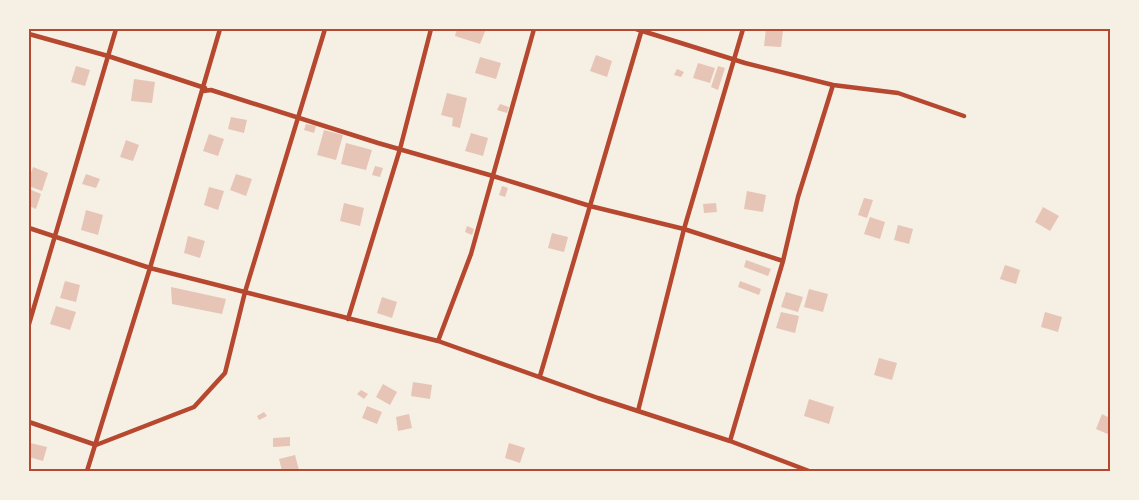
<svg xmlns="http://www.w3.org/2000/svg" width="1139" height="500" viewBox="0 0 1139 500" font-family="'Source Sans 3',sans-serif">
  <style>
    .building { fill: #e6c5b7 }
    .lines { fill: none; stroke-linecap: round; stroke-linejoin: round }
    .minor { stroke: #b5482f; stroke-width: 4.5 }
    .neatline { fill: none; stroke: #b5482f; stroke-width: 2 }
  </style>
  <rect width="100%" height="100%" fill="#f6efe4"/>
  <path class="building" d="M457,29H486L480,44L455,36Z
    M766,29L783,30L781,47L764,46Z
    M596,55L612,61L607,77L590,71Z
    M480,57L501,63L496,79L475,73Z
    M698,63L715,68L710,83L693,78Z
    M76,66L90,70L85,86L71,82Z
    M718,66L725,68L718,90L711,87Z
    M677,69L684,72L681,77L674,75Z
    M134,79L155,82L152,103L131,101Z
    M447,93L467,98L460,128L452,126L453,118L441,115Z
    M500,104L509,107L507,113L497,110Z
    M231,117L247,120L244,133L228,129Z
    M306,124L316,126L314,133L304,130Z
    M324,130L343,135L336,160L317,155Z
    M471,133L488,138L483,156L465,151Z
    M209,134L224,139L218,156L203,151Z
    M126,140L139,145L133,161L120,157Z
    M346,143L372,150L366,170L341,164Z
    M375,166L383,168L380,177L372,175Z
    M33,167L48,173L42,191L29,186V179Z
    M86,174L100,179L96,188L82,184Z
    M236,174L252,179L246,196L230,190Z
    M502,186L508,188L505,197L499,195Z
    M209,187L224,191L218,210L204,205Z
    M29,189L41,194L36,209L29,206Z
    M747,191L766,195L763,212L744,209Z
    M864,198L873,200L867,218L858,215Z
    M344,203L364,208L360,226L340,221Z
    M716,203L717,212L704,213L703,204Z
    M1043,207L1059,216L1050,231L1035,222Z
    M86,210L103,215L98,235L81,230Z
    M870,217L885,222L880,239L864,234Z
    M898,225L913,229L909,244L894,240Z
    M467,226L474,229L472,235L465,232Z
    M552,233L568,237L564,252L548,248Z
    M188,236L205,241L200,258L184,253Z
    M746,260L771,269L768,276L744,267Z
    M1005,265L1020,270L1016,284L1000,279Z
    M65,281L80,285L76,302L60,298Z
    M740,281L761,289L759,295L738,287Z
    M171,287L226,299L222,314L172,304Z
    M809,289L828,294L823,312L804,307Z
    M786,292L803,297L798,312L781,307Z
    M382,297L397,302L392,318L377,313Z
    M56,306L76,312L70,330L50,324Z
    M781,312L799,316L795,333L776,328Z
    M1045,312L1062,317L1058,332L1041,327Z
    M879,358L897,363L892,380L874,375Z
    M413,382L432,385L430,399L411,396Z
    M383,384L397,392L390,405L376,397Z
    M361,390L368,394L364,399L357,394Z
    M809,399L834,407L829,424L804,416Z
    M367,406L382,412L377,424L362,418Z
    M264,412L267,416L259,420L257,416Z
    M409,414L412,428L398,431L396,417Z
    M1102,414L1110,418V435L1096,429Z
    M290,437V446L273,447V438Z
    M30,443L47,447L43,461L29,457Z
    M509,443L525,448L520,463L505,458Z
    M295,455L299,470L282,471L279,459Z"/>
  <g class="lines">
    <path class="minor" d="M636,29L745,63L833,85L898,93L964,116
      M29,34L108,56L205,88
      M203,91L211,90L378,143L493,176L590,206L684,229L783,261L798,197L833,85
      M29,228L150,268L438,341L598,398L730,441L809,471
      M348,319L400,149L431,29
      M29,324L116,29
      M438,341L471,254L534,29
      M540,376L642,29
      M638,411L684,229L743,29
      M29,422L96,445L194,407L225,373L245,292L325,29
      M730,441L783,261
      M87,471L150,268L220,29"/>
  </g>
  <rect width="1139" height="500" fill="none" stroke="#f6efe4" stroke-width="60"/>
  <rect x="30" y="30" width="1079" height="440" class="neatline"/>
</svg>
